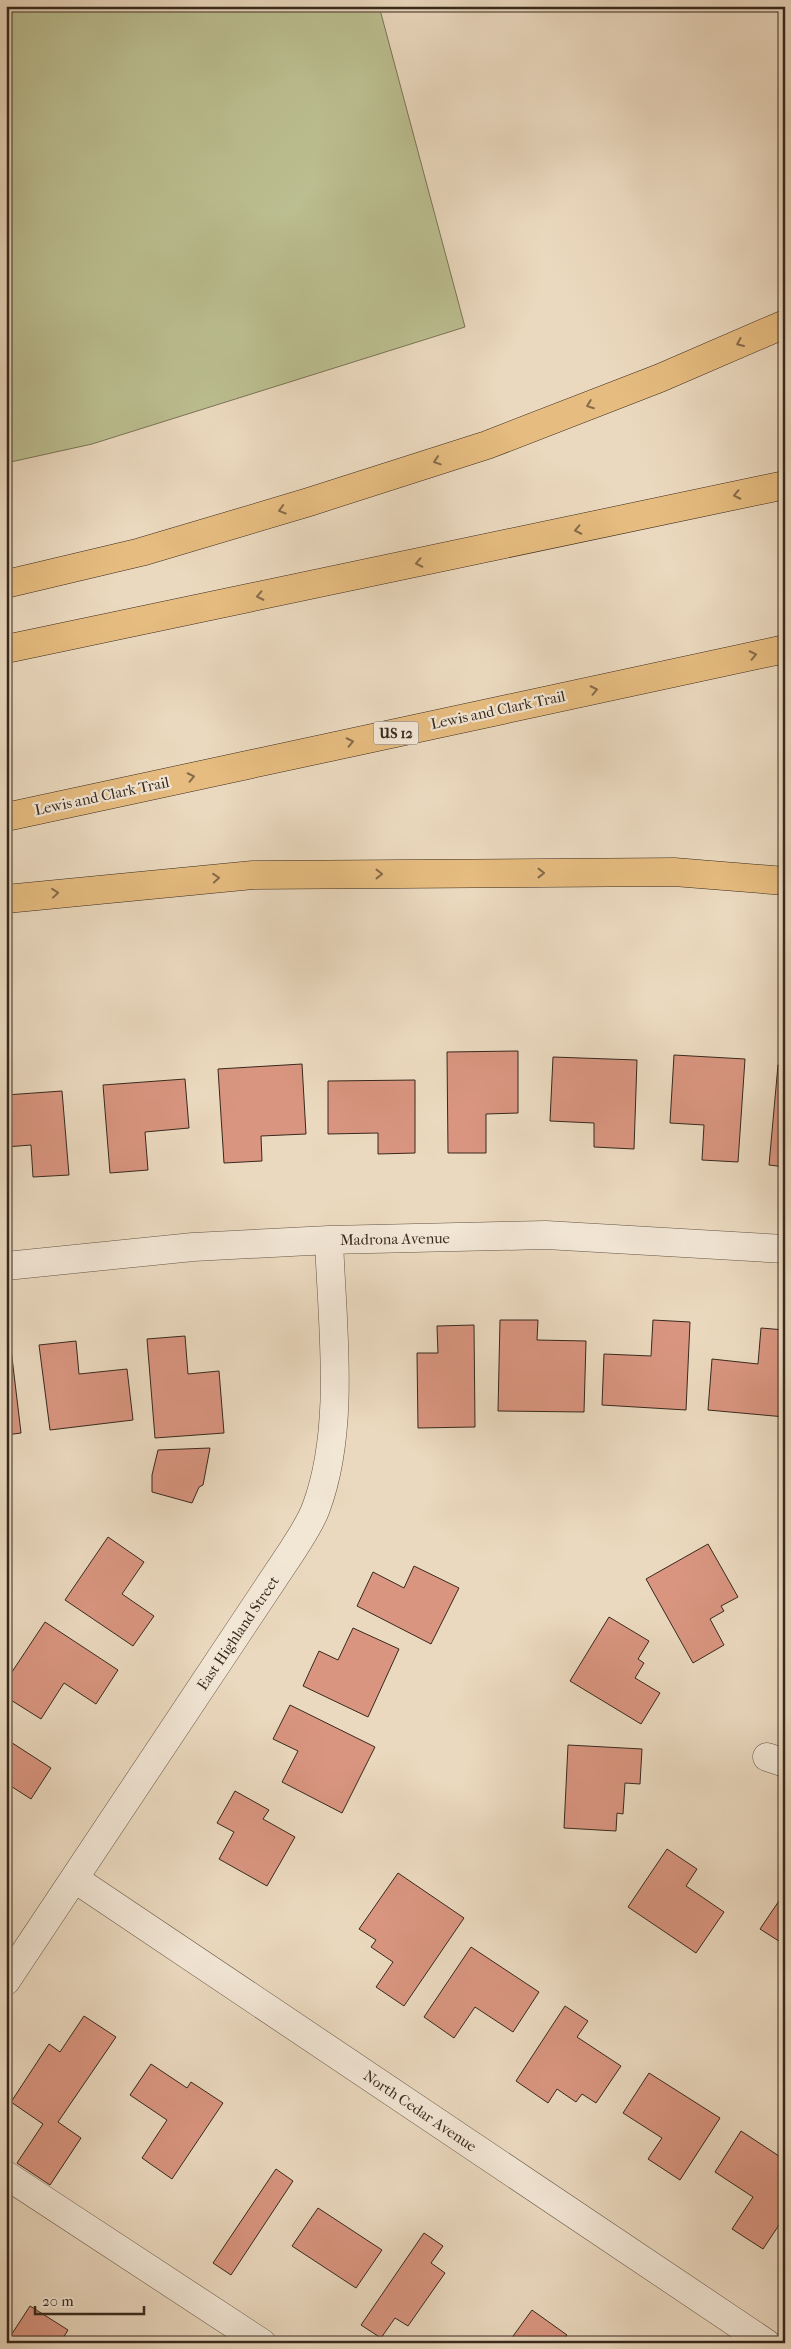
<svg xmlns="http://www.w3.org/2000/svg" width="791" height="2349" viewBox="0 0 791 2349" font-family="'IM FELL French Canon',serif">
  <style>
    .green { fill: #bbbe90; stroke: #797456 }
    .building { fill: #d99580; stroke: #37291c }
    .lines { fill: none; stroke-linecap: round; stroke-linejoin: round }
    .minor-casing { stroke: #645545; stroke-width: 29 }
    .highway-casing { stroke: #37291c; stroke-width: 29 }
    .minor { stroke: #f2e6d5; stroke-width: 28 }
    .highway { stroke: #e6bc80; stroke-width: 28 }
    .oneway { stroke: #866b49 }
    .labels { text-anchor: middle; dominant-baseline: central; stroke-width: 4.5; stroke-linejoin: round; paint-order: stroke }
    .shield { fill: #f2e6d5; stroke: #6f6254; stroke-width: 1 }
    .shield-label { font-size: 14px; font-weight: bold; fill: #37291c }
    .street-label { font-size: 15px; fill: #37291c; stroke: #f2e6d5 }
  </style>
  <rect width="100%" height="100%" fill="#ebd9bf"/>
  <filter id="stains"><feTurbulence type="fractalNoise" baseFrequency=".004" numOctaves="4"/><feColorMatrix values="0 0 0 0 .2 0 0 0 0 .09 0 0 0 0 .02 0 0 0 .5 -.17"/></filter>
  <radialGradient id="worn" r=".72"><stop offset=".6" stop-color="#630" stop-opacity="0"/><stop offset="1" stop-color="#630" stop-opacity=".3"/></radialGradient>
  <path class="green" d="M6,6H379L465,327L92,444L6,463Z"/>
  <path class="building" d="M518,1051V1113L486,1114V1153H448L447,1052Z
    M674,1055L745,1059L738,1162L702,1160L704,1125L670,1123Z
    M553,1057L637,1060L634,1149L594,1147V1123L550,1121Z
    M302,1064L306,1134L261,1136L262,1161L224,1163L218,1069Z
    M778,1065H785V1167L769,1165Z
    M185,1079L189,1128L145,1132L148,1170L110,1173L103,1085Z
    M415,1080V1153L378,1154V1133L328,1134V1081Z
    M62,1091L69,1175L33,1177L31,1145L6,1147V1095Z
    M500,1320H538L537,1340L586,1341L584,1412L498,1411Z
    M653,1320L690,1322L686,1410L602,1405L604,1354L651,1356Z
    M474,1325L475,1427L418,1428L417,1353H438L437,1326Z
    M761,1328L785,1330V1417L708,1410L712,1359L758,1364Z
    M185,1336L188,1374L219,1371L224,1433L155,1438L147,1339Z
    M76,1341L79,1374L127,1369L133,1420L50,1430L39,1345Z
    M11,1349L21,1433L6,1435V1350Z
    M210,1448L203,1485L199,1487L192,1503L152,1492V1475L158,1450Z
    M108,1537L144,1562L122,1594L154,1616L133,1646L65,1600Z
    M708,1544L738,1597L721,1606L724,1611L710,1619L724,1645L693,1663L646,1579Z
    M414,1566L459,1588L431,1644L357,1606L373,1572L404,1588Z
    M609,1617L649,1641L638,1659L644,1663L635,1678L660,1693L641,1724L570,1681Z
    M45,1622L118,1670L96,1704L64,1683L41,1719L6,1697V1681Z
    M353,1628L399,1649L368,1717L303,1686L319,1651L338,1660Z
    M290,1705L375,1747L342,1813L282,1782L298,1751L273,1739Z
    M6,1739L51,1768L31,1799L6,1783Z
    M568,1745L642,1749L640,1784L625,1783L623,1814L617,1813L616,1831L564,1828Z
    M235,1791L269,1810L263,1819L295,1837L267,1886L219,1859L234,1832L217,1823Z
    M667,1849L697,1869L686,1886L724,1912L696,1953L628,1907Z
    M398,1873L464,1918L404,2006L376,1987L393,1962L371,1947L376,1940L359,1929Z
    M785,1892V1945L760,1929Z
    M471,1947L539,1992L513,2032L475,2007L454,2038L424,2017Z
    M565,2006L588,2021L577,2037L621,2066L596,2103L582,2094L576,2102L557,2089L548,2103L516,2081Z
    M84,2016L116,2037L58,2122L81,2138L50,2185L17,2163L43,2124L11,2102L49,2044L60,2052Z
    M151,2064L187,2088L191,2082L223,2103L172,2179L142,2158L167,2120L130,2095Z
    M649,2073L720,2118L680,2180L648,2159L662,2138L623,2113Z
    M741,2131L785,2160V2216L763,2249L732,2229L753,2197L715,2172Z
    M276,2169L293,2181L231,2275L213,2263Z
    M318,2208L382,2250L356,2288L292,2246Z
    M424,2233L443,2246L431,2263L445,2273L408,2326L395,2318L381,2338L361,2325Z
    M30,2306L68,2330L60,2343H6Z
    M532,2310L567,2335L561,2343H508Z"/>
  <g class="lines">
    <defs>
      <path id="minor" d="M6,1266L193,1247L329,1240L546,1235L785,1249
        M767,1757L785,1763
        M75,1879L766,2343
        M6,1981L294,1548C302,1535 311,1522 316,1508C346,1428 332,1325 329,1240
        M6,2175L262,2343"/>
      <path id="highway" d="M6,584L141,552L309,502L487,445L660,378L785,324
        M6,649L785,485
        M6,817L785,649
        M6,899L253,875L674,872L785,881"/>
    </defs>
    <use href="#minor" class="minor-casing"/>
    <use href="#highway" class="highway-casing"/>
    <use href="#minor" class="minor"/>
    <use href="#highway" class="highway"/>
  </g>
  <defs><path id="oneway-chevron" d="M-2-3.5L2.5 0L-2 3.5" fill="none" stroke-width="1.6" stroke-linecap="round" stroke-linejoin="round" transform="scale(1.25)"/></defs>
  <g class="oneway">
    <use href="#oneway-chevron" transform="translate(740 343) rotate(157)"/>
    <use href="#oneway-chevron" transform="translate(590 405) rotate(159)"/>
    <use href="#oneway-chevron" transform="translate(437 461) rotate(162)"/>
    <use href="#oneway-chevron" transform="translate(737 495) rotate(168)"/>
    <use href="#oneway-chevron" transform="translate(282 510) rotate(163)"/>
    <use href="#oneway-chevron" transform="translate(578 530) rotate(168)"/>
    <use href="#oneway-chevron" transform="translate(419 563) rotate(168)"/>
    <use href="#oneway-chevron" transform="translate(260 596) rotate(168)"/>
    <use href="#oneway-chevron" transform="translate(753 655) rotate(-12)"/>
    <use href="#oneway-chevron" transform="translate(594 690) rotate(-12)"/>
    <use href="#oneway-chevron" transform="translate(350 742) rotate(-12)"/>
    <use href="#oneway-chevron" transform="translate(191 777) rotate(-12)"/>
    <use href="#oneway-chevron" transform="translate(541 873)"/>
    <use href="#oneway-chevron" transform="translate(379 874)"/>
    <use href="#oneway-chevron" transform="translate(216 878) rotate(-5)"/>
    <use href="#oneway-chevron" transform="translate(55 893) rotate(-6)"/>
  </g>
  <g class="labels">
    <rect class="shield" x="373.5" y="721.5" width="45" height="23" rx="4"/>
    <g class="shield-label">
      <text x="396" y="733">US 12</text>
    </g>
    <g class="street-label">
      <text transform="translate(498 710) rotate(-12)">Lewis and Clark Trail</text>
      <text transform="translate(102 796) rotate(-12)">Lewis and Clark Trail</text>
      <text transform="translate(395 1239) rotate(-1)">Madrona Avenue</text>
      <text transform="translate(238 1633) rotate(-56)">East Highland Street</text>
      <text transform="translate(420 2111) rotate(34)">North Cedar Avenue</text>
    </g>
  </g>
  <rect width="791" height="2349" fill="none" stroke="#ebd9bf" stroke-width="25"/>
  <rect x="8" y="8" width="776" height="2334" fill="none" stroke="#37291c" stroke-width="2.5"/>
  <rect x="12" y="12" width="766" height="2324" fill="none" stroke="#37291c"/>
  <path d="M35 2306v8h109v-8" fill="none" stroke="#37291c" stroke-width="2.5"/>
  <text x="42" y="2306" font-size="15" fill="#37291c" stroke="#f2e6d5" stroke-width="4" paint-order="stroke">20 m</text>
  <rect width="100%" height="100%" filter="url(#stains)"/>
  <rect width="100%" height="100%" fill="url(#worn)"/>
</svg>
